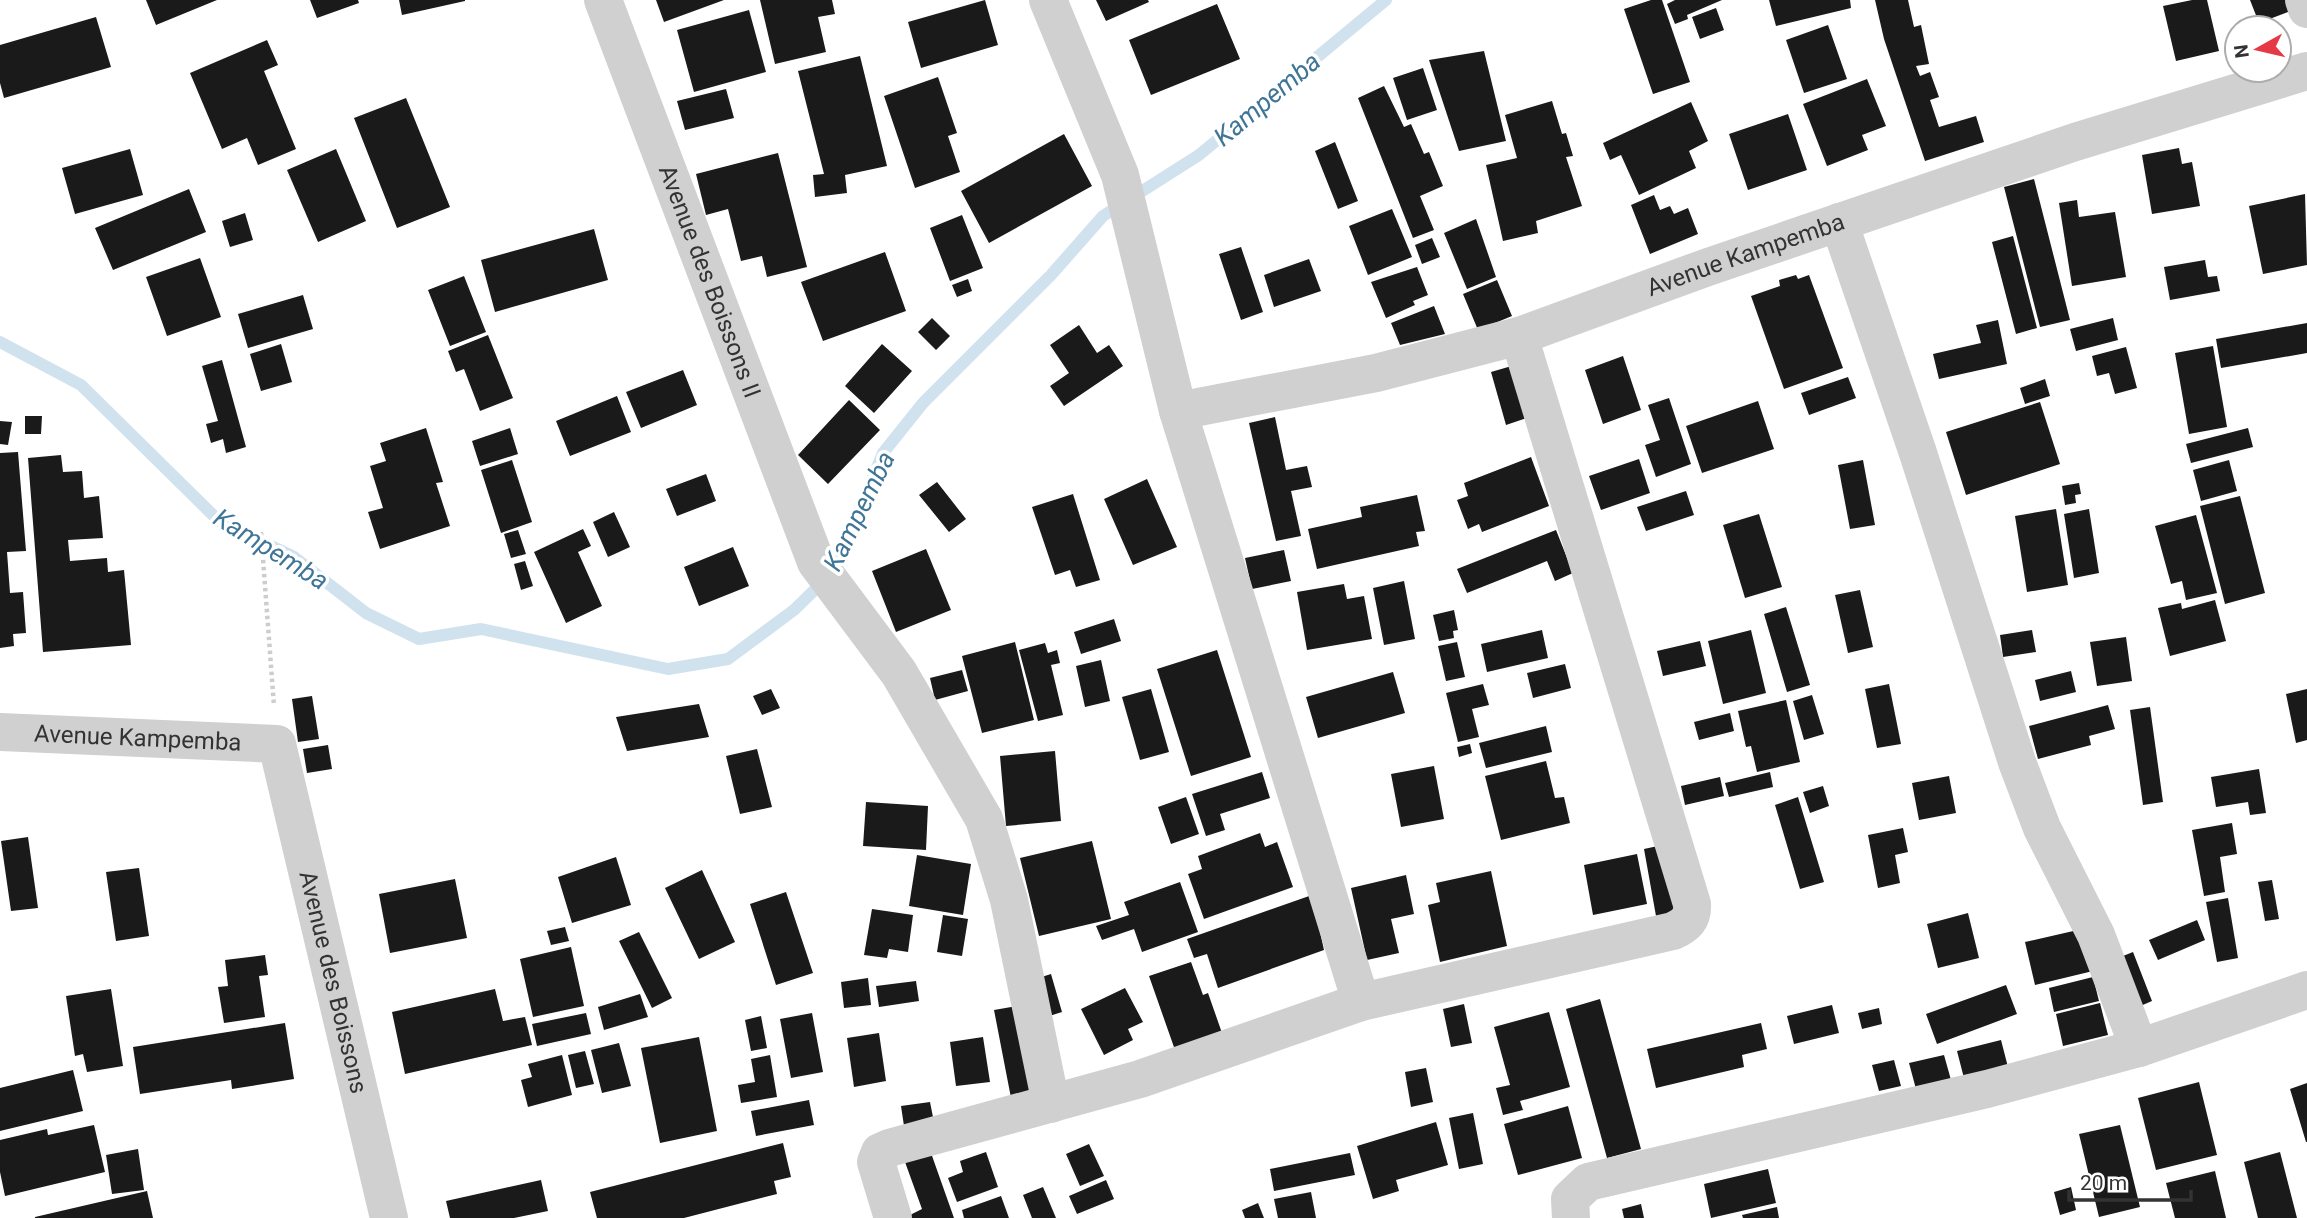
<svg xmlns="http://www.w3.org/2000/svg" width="2307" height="1218" viewBox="0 0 2307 1218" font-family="Roboto,sans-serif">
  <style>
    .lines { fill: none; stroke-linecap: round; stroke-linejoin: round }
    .stream { stroke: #cfe2ee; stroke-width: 12 }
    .building { fill: #1a1a1a }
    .path { stroke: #cdcdcd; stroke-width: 4.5; stroke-dasharray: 3.5 3.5; stroke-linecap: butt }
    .minor { stroke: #d0d0d0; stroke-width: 38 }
    .labels { text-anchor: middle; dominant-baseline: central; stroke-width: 7; stroke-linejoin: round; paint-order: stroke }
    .street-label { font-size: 24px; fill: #333; stroke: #fff }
    .water-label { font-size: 26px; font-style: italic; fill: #3f7597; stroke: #fff }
  </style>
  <rect width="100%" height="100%" fill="#fff"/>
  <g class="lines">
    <path class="stream" d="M0,342L81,385L219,521L294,557L366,613L419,639L481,629L668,669L728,659L794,610L835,570L883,453L923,403L1051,275L1103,216L1199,155L1386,0"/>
  </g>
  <path class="building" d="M146,0H217L156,25Z
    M310,0H358L359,3L317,18Z
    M399,0H465V1L402,15Z
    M656,0H724L664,22Z
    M760,0H832L835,14L818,17L826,52L775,64Z
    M985,0L998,45L921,68L908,22Z
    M1096,0H1148L1149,2L1106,21Z
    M1651,0H1662L1690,82L1653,94L1624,9Z
    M1722,0L1687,15L1688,19L1675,24L1667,4L1675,0Z
    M1769,0H1850L1851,8L1776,26Z
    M1875,0H1908L1914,27L1921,25L1929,64L1916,66L1920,76L1930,72L1939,97L1930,100L1939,127L1976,116L1984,142L1925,161L1884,39Z
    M2192,0H2207L2219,51L2176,61L2163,6Z
    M2250,0H2293L2296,9L2259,23Z
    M1217,4L1240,59L1151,95L1129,40Z
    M1716,8L1724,30L1700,39L1692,17Z
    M749,10L766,72L694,92L677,30Z
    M96,17L111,67L4,98L0,83V45Z
    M1828,25L1847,79L1804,93L1786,40Z
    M267,40L278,65L264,71L296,149L258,165L247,138L222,149L190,73Z
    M1484,51L1506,141L1459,151L1429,60Z
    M860,56L887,166L845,175L847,193L815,197L813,175L824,174L798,71Z
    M1423,68L1437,110L1407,120L1393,78Z
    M938,77L957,133L948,136L960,172L915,188L884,96Z
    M1867,79L1886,126L1862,135L1868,150L1827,166L1803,104Z
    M1384,86L1404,127L1411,124L1424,154L1429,152L1443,186L1420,196L1434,230L1413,238L1358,98Z
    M726,89L734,118L685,130L677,101Z
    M406,98L450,207L397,228L354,118Z
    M1552,101L1562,134L1566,133L1573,156L1566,157L1582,206L1536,221L1538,233L1503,241L1486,165L1517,158L1505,115Z
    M1691,102L1708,141L1689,151L1696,168L1639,195L1621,155L1610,160L1603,143Z
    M1788,114L1807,170L1748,190L1729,134Z
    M1064,134L1092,186L989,243L961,191Z
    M1335,142L1358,201L1338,209L1315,151Z
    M2179,148L2182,164L2192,162L2200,206L2152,214L2142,155Z
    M130,149L143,195L75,214L62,168Z
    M336,149L366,221L318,242L287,170Z
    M778,153L807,267L767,277L762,256L741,261L728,209L706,215L696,174Z
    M2034,179L2070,320L2040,327L2004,187Z
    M189,189L206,232L113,270L95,228Z
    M2305,194L2307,265L2263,274L2249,206Z
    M1654,195L1660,210L1670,206L1674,214L1688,208L1698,234L1650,254L1631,205Z
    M2077,200L2079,217L2115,212L2126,277L2072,286L2059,203Z
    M1392,209L1412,257L1368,275L1349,226Z
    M245,213L253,240L230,247L222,221Z
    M962,215L983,268L950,281L930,228Z
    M1476,219L1496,277L1467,289L1444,233Z
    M594,229L608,280L495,312L481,260Z
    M2013,236L2037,328L2016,334L1992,242Z
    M1432,238L1440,257L1422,264L1415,245Z
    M1241,247L1263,312L1241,320L1219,254Z
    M885,252L906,311L823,341L801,282Z
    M200,258L221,317L167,336L146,277Z
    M1309,259L1321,291L1274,307L1264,275Z
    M2205,260L2208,277L2217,276L2220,291L2170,300L2164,267Z
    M1417,267L1428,295L1413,301L1415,305L1386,318L1371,282Z
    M1796,275L1798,279L1809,275L1843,368L1784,389L1751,296L1780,286L1779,280Z
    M464,276L486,332L450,346L428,290Z
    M968,279L972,291L957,297L952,285Z
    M1497,280L1512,316L1478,330L1463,294Z
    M303,295L313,329L248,348L238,314Z
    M1434,306L1445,334L1400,345L1391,323Z
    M932,318L950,336L936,350L918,332Z
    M2113,318L2118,340L2076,351L2070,329Z
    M1998,320L2007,364L1939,379L1933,354L1981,343L1976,325Z
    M2307,323V353L2221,368L2216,339Z
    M1079,325L1097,353L1109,345L1123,366L1064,406L1050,386L1069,373L1050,345Z
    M488,335L513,398L480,411L464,369L456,372L448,351Z
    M281,344L292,382L261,391L250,354Z
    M882,344L912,371L874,413L845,386Z
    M2213,346L2227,427L2189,434L2175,353Z
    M2126,347L2137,388L2115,394L2109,373L2097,376L2092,356Z
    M1623,356L1641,410L1603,424L1585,370Z
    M222,360L246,447L226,453L223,439L211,443L206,424L218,421L202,366Z
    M1515,365L1530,417L1506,425L1491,372Z
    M683,370L697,405L641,428L626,392Z
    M1848,377L1856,398L1809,415L1801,393Z
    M2045,379L2050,396L2025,404L2020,388Z
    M617,396L631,432L570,456L556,421Z
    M1669,398L1691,464L1656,477L1645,445L1660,440L1648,405Z
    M849,400L880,430L828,484L798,455Z
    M1758,401L1774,449L1702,473L1686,426Z
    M2040,402L2060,464L1966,495L1946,432Z
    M25,416H42L41,434H25Z
    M1275,417L1286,470L1307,466L1312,487L1291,491L1301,536L1276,541L1249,423Z
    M0,421L12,422L8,445L0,444Z
    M426,428L443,482L436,483L450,526L380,549L368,512L383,508L370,466L386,461L380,443Z
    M510,428L518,454L480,466L472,441Z
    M2248,428L2253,447L2191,463L2186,444Z
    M18,452L26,551L7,552L10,593L23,592L26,633L13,634L14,646L0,648V453Z
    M61,455L63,472L82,471L84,498L99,496L103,538L68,540L70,561L107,558L108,572L124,570L131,645L43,652L28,458Z
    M1531,457L1549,506L1482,532L1479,524L1468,529L1457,500L1468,496L1464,483Z
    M1639,459L1650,493L1601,510L1589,476Z
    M512,460L532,522L501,533L481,470Z
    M1863,460L1875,525L1850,529L1838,465Z
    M2229,460L2237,491L2201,501L2193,470Z
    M706,474L716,501L677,516L666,489Z
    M1147,479L1177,547L1133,565L1104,499Z
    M937,482L966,519L949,532L919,495Z
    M2079,483L2081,494L2075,495L2076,503L2065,505L2062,486Z
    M1686,491L1694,515L1646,531L1637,507Z
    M1073,494L1100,580L1076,587L1070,570L1055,575L1032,507Z
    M1417,495L1425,531L1416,532L1419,546L1317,569L1308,529L1362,517L1360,507Z
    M2240,496L2265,593L2225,604L2200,506Z
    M2056,509L2068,585L2027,592L2015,516Z
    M2089,509L2099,573L2074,578L2064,514Z
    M614,512L630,547L608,557L593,522Z
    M1759,514L1782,587L1745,598L1723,525Z
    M2196,515L2217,593L2186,600L2182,581L2171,584L2155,526Z
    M583,529L591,546L578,552L602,606L566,623L534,552Z
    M518,530L526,554L511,558L504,534Z
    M1556,530L1573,573L1555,581L1547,561L1467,593L1457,569Z
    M733,547L749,586L699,606L684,567Z
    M926,549L951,610L896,632L872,571Z
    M1284,550L1291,581L1252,589L1245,558Z
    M525,561L533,586L521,590L514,564Z
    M1404,581L1415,639L1384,645L1373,588Z
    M1344,584L1347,599L1364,596L1372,639L1307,650L1297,592Z
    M1860,590L1873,647L1848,653L1835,595Z
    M2215,600L2226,641L2170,656L2158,608L2181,603L2182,609Z
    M1786,607L1810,685L1787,692L1764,614Z
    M1454,610L1458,630L1453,631L1454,638L1439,641L1433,615Z
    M1114,619L1121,641L1081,654L1074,632Z
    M1542,630L1548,658L1487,672L1481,644Z
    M1751,630L1766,693L1723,704L1708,641Z
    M2032,630L2036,652L2003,657L2000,635Z
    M2126,637L2132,681L2097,686L2090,642Z
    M1700,641L1706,666L1663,676L1657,651Z
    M1015,642L1034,720L982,733L962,656Z
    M1457,642L1465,677L1446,681L1438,646Z
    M1045,643L1048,653L1057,650L1060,663L1051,665L1063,715L1038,721L1019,650Z
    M1217,650L1251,757L1191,776L1157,669Z
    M1101,660L1110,701L1085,707L1076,666Z
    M1565,664L1571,688L1533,698L1527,673Z
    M962,670L968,691L935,700L930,678Z
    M2071,671L2076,692L2040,701L2035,680Z
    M1393,672L1405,713L1318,738L1306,697Z
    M1483,684L1489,705L1472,709L1479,737L1458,742L1446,693Z
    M1889,684L1901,744L1877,748L1865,689Z
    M771,689L780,708L762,715L753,696Z
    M1151,689L1169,752L1140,760L1122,697Z
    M2307,689V740L2296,743L2286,694Z
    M1812,695L1824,734L1804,740L1793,701Z
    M312,696L319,739L298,742L292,699Z
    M1786,700L1800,762L1757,772L1751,746L1746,747L1738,711Z
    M699,704L709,737L627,751L616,717Z
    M2108,705L2115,729L2089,736L2091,745L2038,759L2029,726Z
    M2150,707L2163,802L2143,805L2130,710Z
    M1730,713L1734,731L1699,740L1694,722Z
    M1546,726L1552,752L1486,768L1479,743Z
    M1470,744L1472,753L1459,757L1457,747Z
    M328,745L332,769L307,773L303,749Z
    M757,749L772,807L740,814L726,756Z
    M1055,751L1061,821L1006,826L1000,756Z
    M1546,761L1555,798L1564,797L1570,823L1501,840L1485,776Z
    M1434,766L1444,819L1401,827L1391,774Z
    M2259,769L2266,813L2250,815L2248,802L2216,807L2211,777Z
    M1262,772L1270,798L1220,814L1225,830L1206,836L1192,794Z
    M1770,772L1773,787L1729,797L1725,783Z
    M1949,776L1956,813L1919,820L1912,783Z
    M1720,777L1724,796L1685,805L1681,786Z
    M1823,786L1829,806L1810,813L1803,792Z
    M1186,797L1199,834L1171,844L1158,807Z
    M1798,797L1824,882L1800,889L1775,805Z
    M866,802L928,806L926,850L863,846Z
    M2232,823L2237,854L2220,857L2225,892L2204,896L2192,830Z
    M1903,828L1908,852L1895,855L1900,883L1878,888L1868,835Z
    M1260,833L1265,847L1277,842L1293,887L1204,919L1188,874L1202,869L1198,856Z
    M28,837L38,908L11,911L1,841Z
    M1092,841L1111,919L1039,936L1020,858Z
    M1667,844L1680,911L1656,916L1644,849Z
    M1637,854L1647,904L1593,915L1584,865Z
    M917,855L971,864L963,915L909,906Z
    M616,857L631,905L572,923L558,877Z
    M139,868L149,936L116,941L106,872Z
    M702,870L735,942L699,959L665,888Z
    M1491,871L1507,946L1440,962L1428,905L1440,902L1436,883Z
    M1406,875L1414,914L1391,919L1399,953L1367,960L1351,888Z
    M455,879L467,938L390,953L379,894Z
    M2272,880L2279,919L2265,921L2258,882Z
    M1180,882L1198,932L1142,952L1134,929L1102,940L1096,926L1129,915L1124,902Z
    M786,892L813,973L776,985L750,904Z
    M1312,895L1324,950L1218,988L1207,954L1194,958L1187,939Z
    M2228,898L2238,958L2217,962L2206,902Z
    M872,909L913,915L908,952L889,949L887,958L864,955Z
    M1968,913L1979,958L1938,968L1927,924Z
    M943,915L968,919L962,956L937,952Z
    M2197,920L2205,940L2158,960L2149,940Z
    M565,927L569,941L551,945L547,931Z
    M2082,929L2093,971L2035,985L2025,942Z
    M639,932L672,998L652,1008L619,941Z
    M571,947L584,1006L533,1017L520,959Z
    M2133,952L2152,1001L2138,1007L2118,958Z
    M265,955L268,975L259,976L265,1017L224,1023L218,987L228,986L225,960Z
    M1191,962L1203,995L1208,993L1222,1033L1175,1050L1149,976Z
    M1051,974L1062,1012L1043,1018L1032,980Z
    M2093,977L2099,1001L2054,1012L2049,988Z
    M868,978L871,1005L844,1008L841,982Z
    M916,981L919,1001L879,1007L876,986Z
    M2006,985L2017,1014L1937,1044L1926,1014Z
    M1125,988L1143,1022L1128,1029L1133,1040L1104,1055L1081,1009Z
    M111,989L123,1066L87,1072L83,1054L75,1056L66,996Z
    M495,989L503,1021L525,1017L532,1045L405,1074L392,1012Z
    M640,994L648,1017L604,1030L598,1007Z
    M1600,999L1641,1149L1607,1158L1566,1009Z
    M2100,1003L2108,1035L2063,1046L2056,1014Z
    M1464,1004L1472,1043L1451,1047L1443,1009Z
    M1832,1005L1839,1033L1794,1044L1787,1016Z
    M1017,1006L1036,1098L1012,1103L994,1010Z
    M1879,1008L1882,1024L1862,1029L1858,1013Z
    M1549,1012L1570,1087L1520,1101L1523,1110L1503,1115L1496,1088L1510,1085L1494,1027Z
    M586,1013L591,1034L537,1046L532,1024Z
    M812,1013L823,1072L791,1078L780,1019Z
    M761,1016L767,1048L751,1051L745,1020Z
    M285,1023L294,1079L232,1089L231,1080L140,1094L133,1047Z
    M1761,1023L1767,1049L1742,1055L1744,1067L1656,1088L1647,1049Z
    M879,1033L886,1081L854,1087L847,1038Z
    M699,1037L717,1131L660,1143L641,1048Z
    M983,1037L990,1082L956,1086L950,1042Z
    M2001,1040L2009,1071L1965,1082L1957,1051Z
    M619,1043L631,1086L602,1093L591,1050Z
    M585,1051L594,1084L576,1088L568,1055Z
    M562,1055L572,1095L528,1107L521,1080L532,1077L528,1064Z
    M770,1055L777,1097L741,1103L738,1085L755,1082L751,1059Z
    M1944,1055L1951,1080L1916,1089L1909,1063Z
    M1894,1060L1901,1086L1879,1091L1872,1065Z
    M1426,1068L1433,1102L1411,1107L1405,1072Z
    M73,1070L83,1111L0,1131V1088Z
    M2199,1082L2217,1155L2156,1170L2138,1098Z
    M2307,1083V1142H2306L2290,1089Z
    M809,1100L814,1125L756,1136L751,1111Z
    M930,1102L934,1122L904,1126L901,1106Z
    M1568,1106L1582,1158L1518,1175L1504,1124Z
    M1473,1113L1483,1164L1459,1169L1449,1118Z
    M1436,1122L1448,1165L1396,1180L1399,1191L1373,1199L1357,1146Z
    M94,1125L105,1172L5,1196L0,1172V1140L47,1129L48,1135Z
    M2120,1125L2140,1207L2099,1217L2079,1134Z
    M783,1143L791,1177L774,1181L777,1194L684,1218H597L590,1192Z
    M1089,1144L1104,1176L1080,1186L1066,1154Z
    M138,1149L144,1190L112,1194L106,1155Z
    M986,1152L998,1187L957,1202L948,1178L963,1172L960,1161Z
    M2280,1152L2297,1218H2258L2244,1162Z
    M931,1153L954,1218H904L922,1209L905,1162Z
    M1350,1153L1355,1175L1274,1191L1270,1169Z
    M1768,1169L1776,1203L1711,1218L1704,1184Z
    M2215,1171L2226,1218H2175L2166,1183Z
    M541,1180L548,1211L514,1218H450L446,1201Z
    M1106,1180L1114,1199L1077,1214L1069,1196Z
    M1043,1187L1056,1218H1032L1023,1195Z
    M2071,1187L2076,1210L2060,1215L2054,1192Z
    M147,1191L153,1218H35V1217Z
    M1311,1192L1316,1218H1278L1274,1199Z
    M1001,1196L1009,1218H964L962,1210Z
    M1258,1203L1264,1218H1245L1242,1210Z
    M1641,1204L1644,1218H1624L1622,1209Z
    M1777,1207L1779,1218H1743L1742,1215Z"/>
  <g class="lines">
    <path class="path" d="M261,532L274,706"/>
    <g class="minor">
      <path id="s1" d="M603,0L816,562L899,673L984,819L1009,900L1051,1104"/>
      <path d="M1048,0L1120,175L1178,411L1361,1002"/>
      <path d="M2304,0L2307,9"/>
      <path d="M1839,222L1918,453L2017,762L2042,828L2096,935L2139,1048"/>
      <path id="s2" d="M1178,411L1376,373L1519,336L1708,267L2075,142L2307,71"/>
      <path id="s3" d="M0,732L277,744L389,1218"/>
      <path d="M893,1218L876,1162L880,1152L889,1148L1140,1079L1361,1002L1673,931C1686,925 1693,919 1692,904L1519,336"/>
      <path d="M1571,1218L1570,1199L1588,1182L1987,1089L2139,1048L2307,990"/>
    </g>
  </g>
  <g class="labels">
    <g class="street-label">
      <text stroke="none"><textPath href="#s2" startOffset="590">Avenue Kampemba</textPath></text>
      <text stroke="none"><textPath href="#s1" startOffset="301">Avenue des Boissons II</textPath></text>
      <text stroke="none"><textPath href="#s3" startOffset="138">Avenue Kampemba</textPath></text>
      <text stroke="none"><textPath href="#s3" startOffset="522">Avenue des Boissons</textPath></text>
    </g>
    <g class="water-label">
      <text transform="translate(1267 99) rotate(-40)">Kampemba</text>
      <text transform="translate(859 511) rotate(-64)">Kampemba</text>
      <text transform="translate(271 549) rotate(32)">Kampemba</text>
    </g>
  </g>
  <g transform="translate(2258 49) rotate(262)"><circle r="33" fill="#ffffff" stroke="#adadad" stroke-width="2"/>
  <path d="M0-5L12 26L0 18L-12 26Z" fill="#e63946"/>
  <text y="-10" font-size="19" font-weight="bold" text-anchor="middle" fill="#333333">N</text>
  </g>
  <path d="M2069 1190v10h122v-10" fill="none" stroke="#333333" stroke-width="3.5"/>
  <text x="2080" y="1190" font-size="21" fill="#333333" stroke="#ffffff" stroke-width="5" paint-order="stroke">20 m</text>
</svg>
